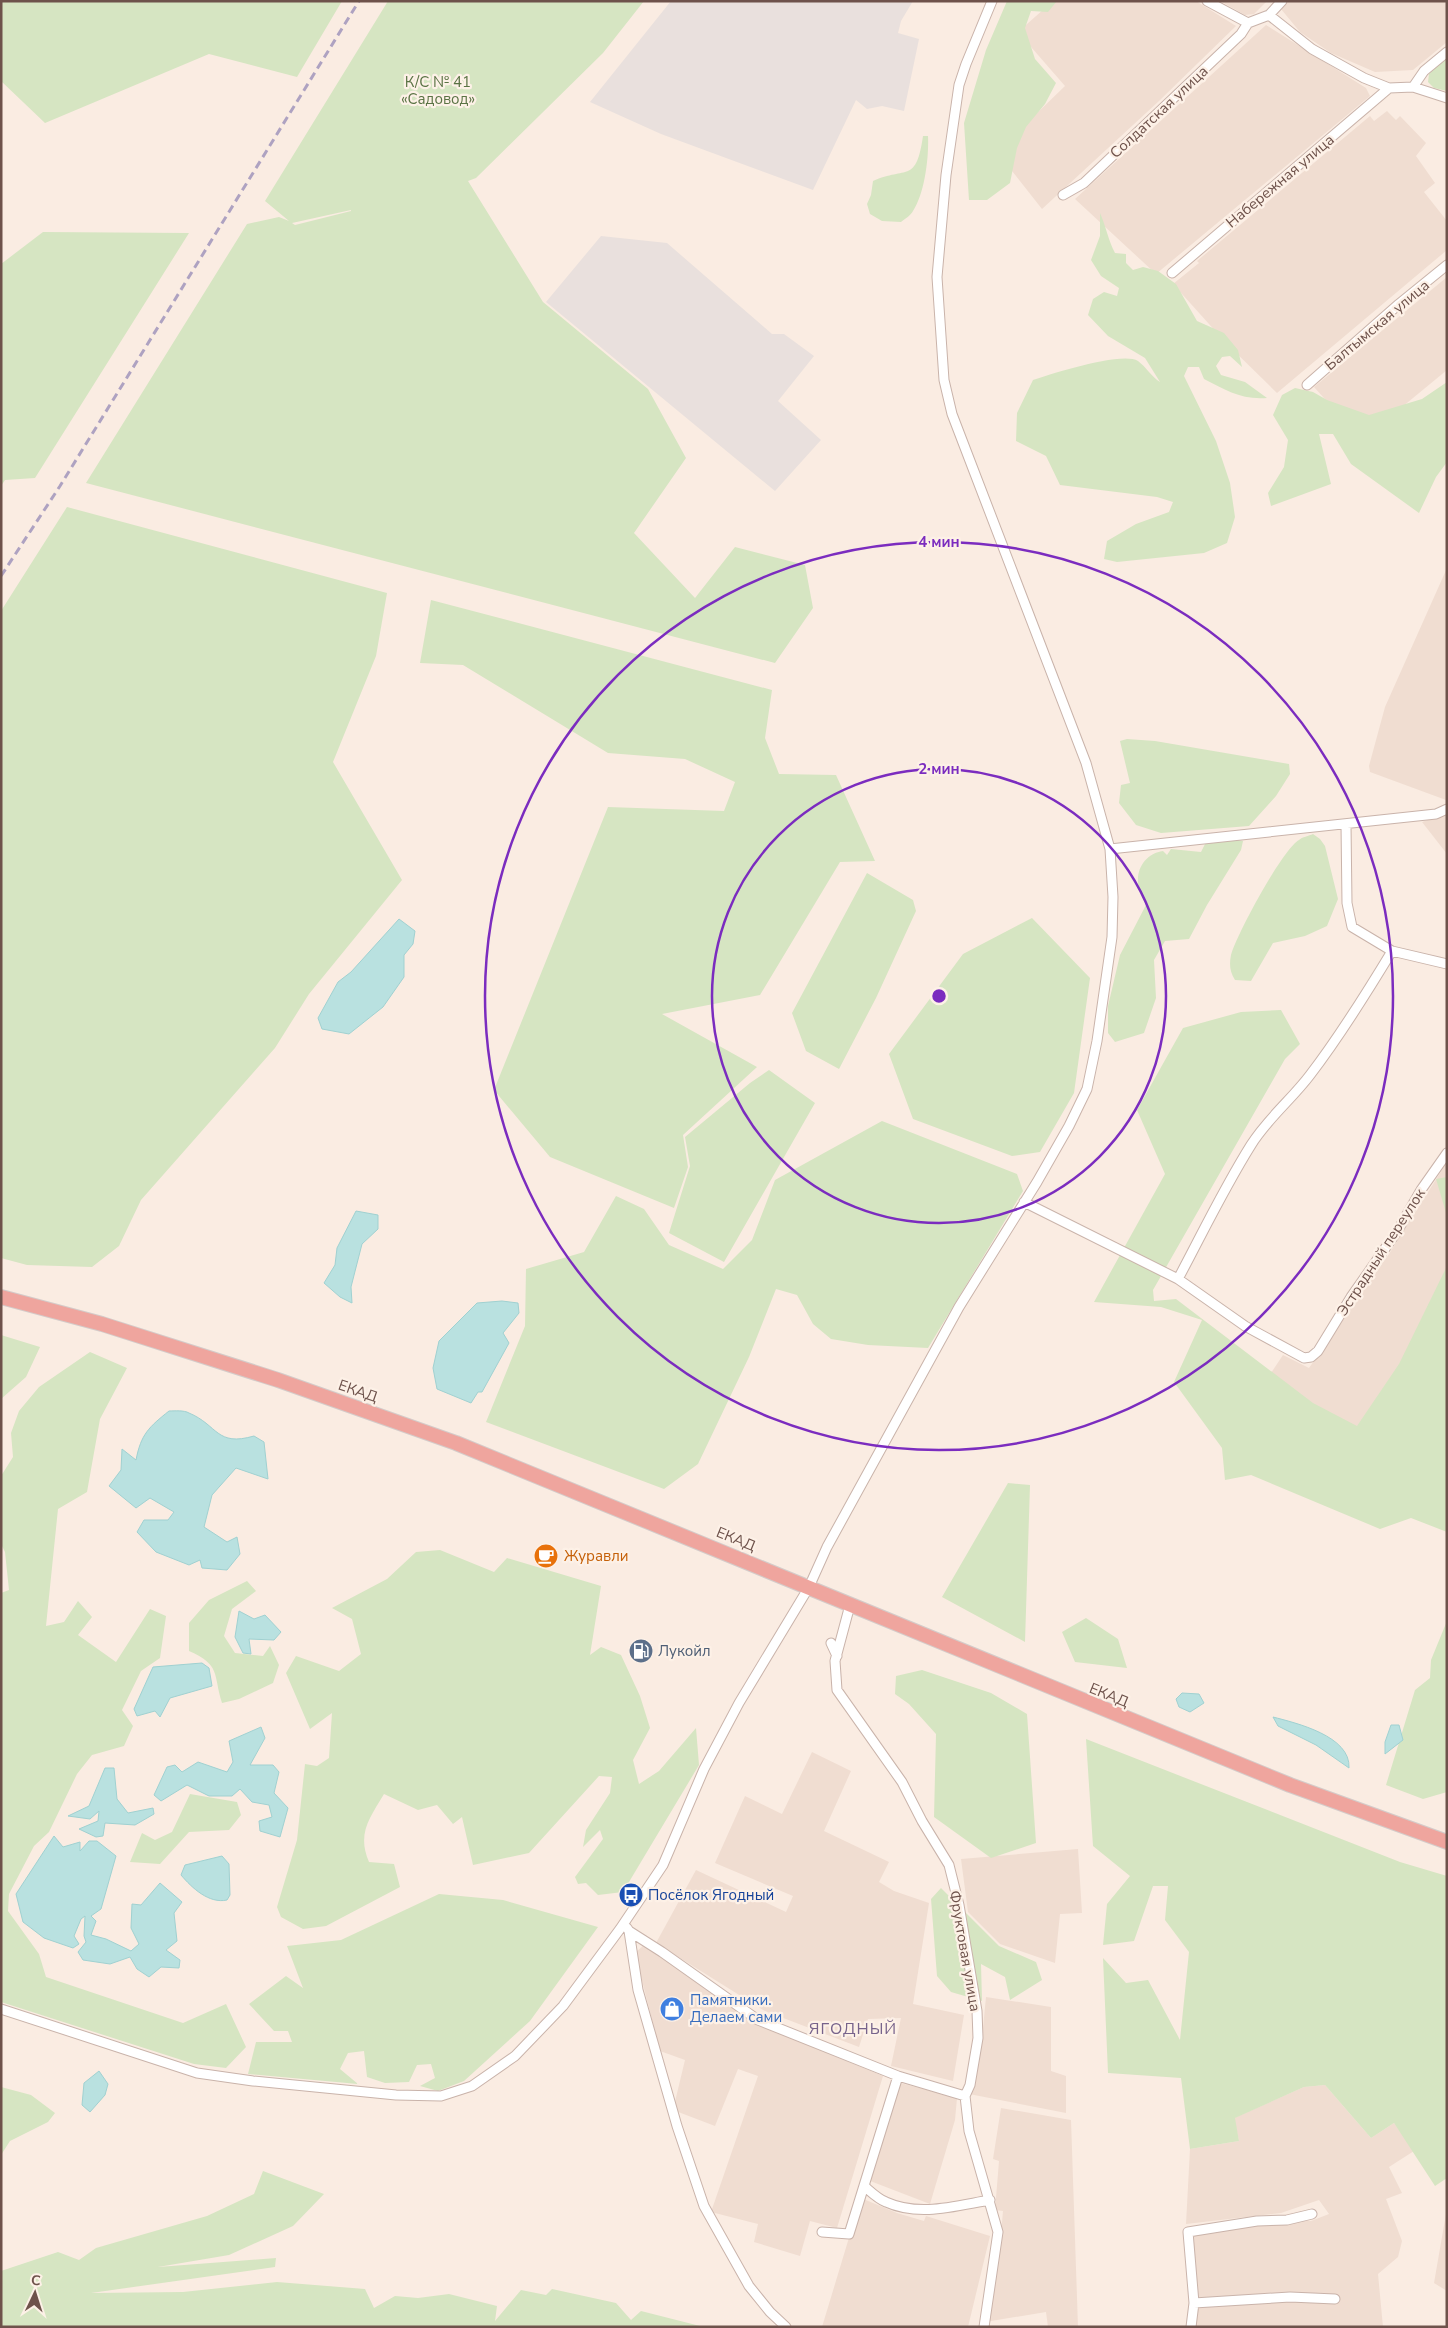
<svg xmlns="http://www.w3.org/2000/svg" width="1448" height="2328" viewBox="0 0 1448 2328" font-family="'Nunito Sans',sans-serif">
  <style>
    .residential { fill: #f0ddd1 }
    .industrial { fill: #e9e0dd }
    .green { fill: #d6e5c2; fill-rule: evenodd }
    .water { fill: #b9e1e0; stroke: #a0d1d1 }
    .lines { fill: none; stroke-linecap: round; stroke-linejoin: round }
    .minor-casing { stroke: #c9b3aa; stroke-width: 11 }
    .highway-casing { stroke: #d4cbc9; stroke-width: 16 }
    .minor { stroke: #fff; stroke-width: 9 }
    .highway { stroke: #efa59e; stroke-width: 14 }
    .rail { stroke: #aea2c1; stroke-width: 3; stroke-dasharray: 8 5; stroke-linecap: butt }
    .ring { fill: none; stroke: #7b2cbf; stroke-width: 2.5 }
    .labels { text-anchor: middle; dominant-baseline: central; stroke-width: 4.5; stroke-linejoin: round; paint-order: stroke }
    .park-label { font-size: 15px; fill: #5a7344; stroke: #fdf1e7 }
    .street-label { font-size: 15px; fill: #6e524b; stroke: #fdf1e7 }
    .food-label { font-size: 15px; fill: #c56008; stroke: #fdf1e7; text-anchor: start }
    .service-label { font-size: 15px; fill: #4e5e75; stroke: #fdf1e7; text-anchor: start }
    .transit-label { font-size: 15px; fill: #164399; stroke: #fdf1e7; text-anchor: start }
    .shop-label { font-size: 15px; fill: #366cbe; stroke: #fdf1e7; text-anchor: start }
    .neighbourhood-label { font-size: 16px; letter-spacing: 1px; fill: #77638b; stroke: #fdf1e7 }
    .centre { fill: #7b2cbf; stroke: #fdf1e7; stroke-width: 2.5 }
    .ring-label { font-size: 15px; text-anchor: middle; font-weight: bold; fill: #7b2cbf; stroke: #fdf1e7; stroke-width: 4.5; stroke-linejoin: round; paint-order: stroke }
  </style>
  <rect width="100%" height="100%" fill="#faece2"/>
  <path class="residential" d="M1053,1H1196L1236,26L1159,101L1042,209L997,152L1065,86L1018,32Z
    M1220,1H1267L1254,14L1245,15Z
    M1289,1H1447V42L1413,70L1375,72L1331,53L1300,32L1281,9Z
    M1266,25L1366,88L1370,96L1156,274L1075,199Z
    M1387,111L1396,120L1400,116L1426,143L1416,156L1435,183L1424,192L1447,221V250L1277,393L1227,344L1173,284L1199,263L1197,261L1370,116L1374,121Z
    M1447,277V370L1362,440L1314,387Z
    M1447,568V798L1446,800L1370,772L1369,766L1385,707Z
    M1447,813V854L1422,822Z
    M1447,1162V1295L1357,1431L1265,1382L1283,1355L1309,1368L1389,1254Z
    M812,1752L851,1771L824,1831L889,1862L879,1882L894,1891L929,1903L913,2004L964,2015L953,2081L891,2066L901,2018L868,2019L859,2047L765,2011L656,1943L696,1870L786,1912L793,1896L715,1863L745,1796L782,1814Z
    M1078,1849L1082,1913L1060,1914L1055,1963L1000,1944L968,1912L961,1859Z
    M645,1944L754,2023L883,2076L837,2228L810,2221L800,2256L754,2242L758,2224L711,2212L758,2076L738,2069L715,2126L673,2110L685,2060L660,2051L635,1953Z
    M986,1997L1051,2007V2071L1066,2076V2113L969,2094L981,2049Z
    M893,2081L957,2098L955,2120L930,2204L865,2179Z
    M1325,2085L1371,2138L1394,2123L1414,2151L1389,2167L1402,2193L1386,2199L1402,2241L1398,2257L1378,2274L1383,2327H1191L1195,2306L1274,2299L1333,2301L1332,2294L1276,2293L1194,2298L1190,2234L1290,2221H1311L1329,2214L1319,2200L1281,2213L1186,2224L1190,2149L1239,2141L1234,2118L1304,2087Z
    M1001,2108L1071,2120L1078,2327H1048L1046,2312L985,2322L993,2258H999L1003,2211L995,2210L999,2161L993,2159Z
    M861,2198L897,2213L924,2221L926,2216L990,2236L968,2327H822Z
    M1447,2208V2291L1434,2283Z"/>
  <path class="industrial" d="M671,1H913L901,21L898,33L919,39L904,111L882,106L867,109L856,100L813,190L661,134L590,102Z
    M601,236L667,243L772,334H784L814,356L778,401L821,440L775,491L546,302Z"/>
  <path class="green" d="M1,1H342L297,77L209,54L45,123L1,81Z
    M388,1H644L603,53L476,178L468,181L543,302L648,389L686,458L634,533L695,598L735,547L805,565L813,608L775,663L86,483L247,224L279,217L289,221L265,201ZM351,211L295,225L292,223L351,210Z
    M1007,1H1057L1048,12L1031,11L1025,28L1035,59L1056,83L1045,104L1026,127L1017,148L1010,183L987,200H969L964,123L986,50Z
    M1447,56V91L1434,88L1428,82L1429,74Z
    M923,136H928C929,156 925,193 913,211C911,215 905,219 901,222L882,221L870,214L867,204L871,195L873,181C907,166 916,184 923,136Z
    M1100,213C1106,226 1108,240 1115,253L1126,254V263L1133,270L1143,267L1158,271L1176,284L1197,321L1224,333L1238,350L1242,367L1230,356L1222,357L1216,366L1221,375L1245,382L1267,398C1241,400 1226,390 1204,379L1199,367H1188L1184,376L1216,441L1230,483L1235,517L1227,543L1204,553L1117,562L1104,559L1107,541L1136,524L1169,512L1173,502L1157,497L1060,485L1046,456L1016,441L1017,413L1033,380C1051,374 1122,351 1138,361C1146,367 1152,377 1160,382L1145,358L1108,336L1088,315L1093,299L1104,292L1117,296L1119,288L1101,276L1091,260L1100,236Z
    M43,232L189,233L35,478L5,480L1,486V264Z
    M1447,382V462L1436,477L1419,513L1351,464L1333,434H1319L1331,484L1271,506L1268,493L1284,467L1288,440L1273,415L1282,395L1295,388L1313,392L1327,400L1369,415L1422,399Z
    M67,507L387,593L376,656L333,762L402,880L309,994L275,1048L141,1200L119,1246L92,1267L27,1265L1,1258V611Z
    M431,600L772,690L765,738L779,774L836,775L875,861L840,862L760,995L662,1014L757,1067L683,1135L688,1167L674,1208L550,1157L494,1090L608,807L724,811L735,782L685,759L608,753L463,665L420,663Z
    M1127,739L1155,741L1289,764L1290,774L1276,796L1249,826L1161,833L1136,825L1119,803L1121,785L1130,783L1120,741Z
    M1313,834L1320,839L1325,846L1338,899L1327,926L1305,936L1273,943L1251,981L1235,980C1230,972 1229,965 1231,955C1237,934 1282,850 1299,840C1302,837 1309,836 1313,834Z
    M1237,840L1243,841L1241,850L1207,905L1189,939L1165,941L1154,960L1156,998L1144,1033L1115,1042L1108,1033V1006L1120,955L1146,905C1143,899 1138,889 1138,882C1137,866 1148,853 1163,851L1167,855L1171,849L1201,852L1206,842Z
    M867,873L913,900L916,911L876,998L839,1069L806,1051L792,1013Z
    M1032,918L1090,978L1074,1093L1040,1152L1012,1156L913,1119L889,1054L963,954Z
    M1281,1010L1300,1044L1285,1059L1153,1290L1154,1301L1176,1299L1313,1403L1357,1426L1399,1364L1447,1266V1532L1411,1518L1380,1529L1251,1475L1225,1480L1222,1448L1174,1382L1202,1320L1161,1307L1094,1302L1165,1174L1137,1110L1183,1028L1241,1012Z
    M769,1070L815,1103L724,1262L669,1233L690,1166L685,1137L750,1083Z
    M882,1121L1017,1174L1023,1191L928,1348L868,1345L831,1339L813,1324L797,1295L776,1289L749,1357L698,1464L664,1489L486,1422L525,1326L526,1269L584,1252L616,1196L644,1209L669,1245L723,1269L752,1240L775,1180Z
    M1447,1177V1216L1436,1179Z
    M1,1335L40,1347L26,1377L1,1399Z
    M90,1352L127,1368L100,1419L87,1492L58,1509L46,1626L64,1622L78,1601L92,1617L78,1635L116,1662L150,1609L166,1616L160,1658L141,1671L122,1710L133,1726L124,1746L92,1755L77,1774L49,1832L34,1846L9,1894L8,1911L39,1954L46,1977L183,2023L226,2004L246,2047L226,2068L194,2064L1,2002V1593L9,1590L5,1552L1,1544V1476L13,1457L11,1433L19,1411L39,1387Z
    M1008,1483L1030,1485L1025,1642L942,1597Z
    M440,1550L494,1572L507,1558L601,1586L590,1655L601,1647L621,1655L640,1696L650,1728L633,1760L639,1784L659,1771L696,1728L699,1765L623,1892L598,1895L586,1883L578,1884L575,1877L603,1839L600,1830L583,1847L586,1830L610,1793L612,1777L599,1776L529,1853L473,1865L462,1817L453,1824L437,1805L418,1810L384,1794C369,1819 357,1834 369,1862L394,1864L400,1887L326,1926L303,1929L281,1917L277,1907L297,1840L305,1764L317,1766L329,1758L332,1713L310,1729L286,1673L296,1656L339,1671L361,1654L352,1619L332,1608L387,1579L416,1552Z
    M247,1581L256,1591L232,1609L224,1636L235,1653L263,1656L270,1646L279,1665L273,1683L239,1699L222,1703C213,1674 221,1665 189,1651V1623L209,1600Z
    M1086,1618L1118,1639L1127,1668L1075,1662L1062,1632Z
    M1447,1621V1792L1423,1799L1386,1785L1415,1690L1430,1678L1431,1660Z
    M922,1670L991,1693L1027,1714L1036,1843L991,1858L934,1817L936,1734L909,1704L895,1694L896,1676Z
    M1086,1739L1400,1862L1447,1876V2178L1435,2186L1394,2123L1371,2138L1325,2085L1304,2087L1235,2118L1239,2141L1190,2149L1181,2078L1108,2073L1103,1958L1126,1983L1148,1980L1180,2040L1189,1952L1165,1920L1168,1886H1153L1134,1941L1103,1945L1107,1904L1130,1876L1093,1846Z
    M190,1794L237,1802L241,1815L229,1830L189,1832L160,1864L130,1862L142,1833L155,1840L172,1832Z
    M941,1888L999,1946L1036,1962L1042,1980L1010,2000L1005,1977L981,1964L982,2001L951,1992L937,1976L931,1899Z
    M439,1894L503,1900L598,1927L530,2021L464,2081L438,2091L420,2086L435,2078L431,2064L417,2065L409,2082L385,2083L367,2077L364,2051L348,2053L340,2069L358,2084L248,2074L256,2042H292L288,2031H274L249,2004L286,1976L303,1988L287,1946L341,1940Z
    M1,2087L31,2095L55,2113L48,2122L10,2141L1,2155Z
    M263,2171L324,2194L293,2226L229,2255L158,2267L276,2258L275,2267L91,2293L183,2292L277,2282L365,2289L374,2308L395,2296L418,2298L449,2294L497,2306L495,2321L521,2290L546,2295L552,2289L616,2303L631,2320L641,2311L704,2327H1V2271L58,2252L79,2260L96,2248L207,2216L254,2194Z"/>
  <path class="water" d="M399,919L415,931L413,944L404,955V977L383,1007L349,1034L322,1029L318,1018L338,982L351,972Z
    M356,1211L378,1215V1229L362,1244L351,1287L352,1303L340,1297L324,1283L335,1265L337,1248Z
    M502,1301L518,1303L519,1313L503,1333L509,1343L482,1392H478L471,1403L437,1389L433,1368L439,1341L477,1303Z
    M169,1411C175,1411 184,1410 189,1413C218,1425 216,1447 254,1436L264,1442L268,1479L236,1468L212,1495L204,1527L227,1542L237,1537L240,1554L227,1570L202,1568L200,1560L189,1565L156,1552L137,1532L144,1520H168L174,1512L150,1498L136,1508L109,1486L121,1470L122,1449L136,1460C141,1434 149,1427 169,1411Z
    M239,1611L254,1619L265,1615L281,1632L274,1640L249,1639L251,1654L243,1653L235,1637Z
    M202,1663L209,1668L212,1686L170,1698L160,1717L155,1711L137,1716L134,1709L153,1667Z
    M1182,1693L1199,1694L1204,1703L1190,1712L1179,1707L1176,1699Z
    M1273,1717C1296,1723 1351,1736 1349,1768L1316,1745L1278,1726Z
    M1391,1725H1399L1403,1740L1385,1754V1742Z
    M261,1727L265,1738L250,1765H273L279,1772L274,1793L288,1808L280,1837L260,1831L259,1821L272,1817L269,1805L252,1802L240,1789L232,1796H209L187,1785L161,1801L154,1795L167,1767L175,1765L182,1772L198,1762L227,1772L233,1762L229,1741Z
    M105,1768H114L117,1799L128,1813L153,1808L154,1814L135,1825L105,1823L103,1836L96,1837L79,1829L98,1821L99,1811L90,1819L68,1816L89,1806Z
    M54,1836L63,1847L80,1842V1851L89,1841H97L116,1856L101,1909L91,1916L96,1921L91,1935L106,1939L131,1951L139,1944L131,1928L132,1904L141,1905L160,1883L182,1902L174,1913L177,1941L166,1950L180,1960L179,1968L161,1967L149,1977L137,1969L130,1957L110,1964L83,1960L78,1952L86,1942L84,1936L85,1916L81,1919L74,1936L79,1944L73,1948L44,1938L23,1922L16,1894Z
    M222,1856L229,1864L230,1895L227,1900C209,1904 192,1888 181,1875L185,1865Z
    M99,2071L108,2084L105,2095L90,2112L82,2105L84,2083Z"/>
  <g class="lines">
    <defs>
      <path id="minor" d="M1207,1L1248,23
        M1269,15L1312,49L1364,78L1389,88L1413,87L1447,98
        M1413,87L1424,71L1447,52
        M1063,195L1084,183L1241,34L1248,23L1269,15L1282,1
        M1172,273L1389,88
        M1307,385L1399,304L1447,265
        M1346,825L1347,903L1352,927L1392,951L1447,964
        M1110,849L1436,814L1447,809
        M1024,1202L1178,1279L1245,1326L1304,1358L1311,1357L1318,1351L1351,1297L1398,1230L1421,1190L1447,1153
        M1178,1279C1202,1234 1224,1188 1251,1145C1267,1119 1292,1099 1310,1075C1340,1036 1366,994 1392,951
        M850,1605L835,1661L837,1690L902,1782L922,1821L949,1865L959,1905L977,2011L978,2038L970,2085L965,2096L969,2131L998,2232L984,2327
        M831,1643L837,1656
        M627,1928L629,1931L662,1952L758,2020L898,2076L965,2096
        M629,1931L638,1990L677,2126L704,2206L749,2286L770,2312L786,2327
        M1,2009L197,2073L253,2081L396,2095L441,2096L472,2086L515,2056L563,2006L620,1929L663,1865L704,1769L739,1703L809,1587L827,1547L959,1307L1037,1182L1069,1126L1087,1089L1097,1041L1112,937L1113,897L1110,849L1086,763L952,414L944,380L937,277L946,175L959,85L966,64L992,1
        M864,2186C870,2191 878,2199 886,2202C919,2217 955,2206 990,2200
        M822,2232L849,2234L898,2076
        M1194,2303L1290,2297L1335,2299
        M1191,2327L1194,2303L1188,2232L1257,2221L1287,2220L1312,2214"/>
      <path id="highway" d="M1,1297L102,1324L278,1380L456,1443L1290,1785L1447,1842"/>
    </defs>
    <use href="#minor" class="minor-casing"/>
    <use href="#highway" class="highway-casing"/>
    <use href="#minor" class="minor"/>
    <use href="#highway" class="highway"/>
    <path class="rail" d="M1,576L60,486L359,1"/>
  </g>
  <g class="ring">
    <circle cx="939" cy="996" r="227"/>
    <circle cx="939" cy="996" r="454"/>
  </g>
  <defs>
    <symbol id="cafe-disc" viewBox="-11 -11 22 22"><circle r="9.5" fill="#e8710a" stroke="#fdf1e7"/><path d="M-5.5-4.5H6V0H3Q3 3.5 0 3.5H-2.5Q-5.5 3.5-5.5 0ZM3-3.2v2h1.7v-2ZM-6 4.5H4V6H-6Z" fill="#fff"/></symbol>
    <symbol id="fuel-disc" viewBox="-11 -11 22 22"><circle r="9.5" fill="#5c6f8a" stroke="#fdf1e7"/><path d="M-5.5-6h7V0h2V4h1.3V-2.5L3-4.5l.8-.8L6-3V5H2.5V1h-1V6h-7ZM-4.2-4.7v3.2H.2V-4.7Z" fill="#fff"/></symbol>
    <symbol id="bus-disc" viewBox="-11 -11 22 22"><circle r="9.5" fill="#1a4fb4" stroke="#fdf1e7"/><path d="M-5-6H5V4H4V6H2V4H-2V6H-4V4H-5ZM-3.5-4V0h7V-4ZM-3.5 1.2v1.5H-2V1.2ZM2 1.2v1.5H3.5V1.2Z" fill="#fff"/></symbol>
    <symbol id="shop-disc" viewBox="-11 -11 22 22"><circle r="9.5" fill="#3f7fe0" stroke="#fdf1e7"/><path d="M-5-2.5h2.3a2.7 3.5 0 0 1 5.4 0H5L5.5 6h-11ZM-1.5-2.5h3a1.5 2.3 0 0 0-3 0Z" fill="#fff"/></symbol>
  </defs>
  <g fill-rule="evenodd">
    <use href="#cafe-disc" x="532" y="1542" width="28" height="28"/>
    <use href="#fuel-disc" x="627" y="1637" width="28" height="28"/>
    <use href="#bus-disc" x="617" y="1881" width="28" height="28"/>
    <use href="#shop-disc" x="658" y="1995" width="28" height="28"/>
  </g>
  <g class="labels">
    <g class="park-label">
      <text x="438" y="82">К/С № 41<tspan x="438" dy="17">«Садовод»</tspan></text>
    </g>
    <g class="street-label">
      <text transform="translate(1159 112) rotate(-43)">Солдатская улица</text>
      <text transform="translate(1280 181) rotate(-40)">Набережная улица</text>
      <text transform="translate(1377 325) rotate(-40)">Балтымская улица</text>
      <text transform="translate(1381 1252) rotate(-57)">Эстрадный переулок</text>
      <text transform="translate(358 1391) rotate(19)">ЕКАД</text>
      <text transform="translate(736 1539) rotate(22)">ЕКАД</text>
      <text transform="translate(1109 1695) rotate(22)">ЕКАД</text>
      <text transform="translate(965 1951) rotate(80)">Фруктовая улица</text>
    </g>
    <g class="food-label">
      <text x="564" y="1556">Журавли</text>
    </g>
    <g class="service-label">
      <text x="658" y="1651">Лукойл</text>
    </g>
    <g class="transit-label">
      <text x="648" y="1895">Посёлок Ягодный</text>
    </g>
    <g class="shop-label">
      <text x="690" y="2000">Памятники.<tspan x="690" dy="17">Делаем сами</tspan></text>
    </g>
    <g class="neighbourhood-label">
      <text x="853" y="2029">ЯГОДНЫЙ</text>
    </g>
  </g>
  <circle cx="939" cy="996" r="8" class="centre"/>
  <g class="ring-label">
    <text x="939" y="547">4 мин</text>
    <text x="939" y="774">2 мин</text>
  </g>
  <rect width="1448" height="2328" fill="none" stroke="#6e524b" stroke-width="5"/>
  <g transform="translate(35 2293) rotate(4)" stroke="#fdf1e7" stroke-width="4" paint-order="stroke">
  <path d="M0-4L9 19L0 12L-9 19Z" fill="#6e524b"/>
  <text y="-8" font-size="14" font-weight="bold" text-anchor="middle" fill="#6e524b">С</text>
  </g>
</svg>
